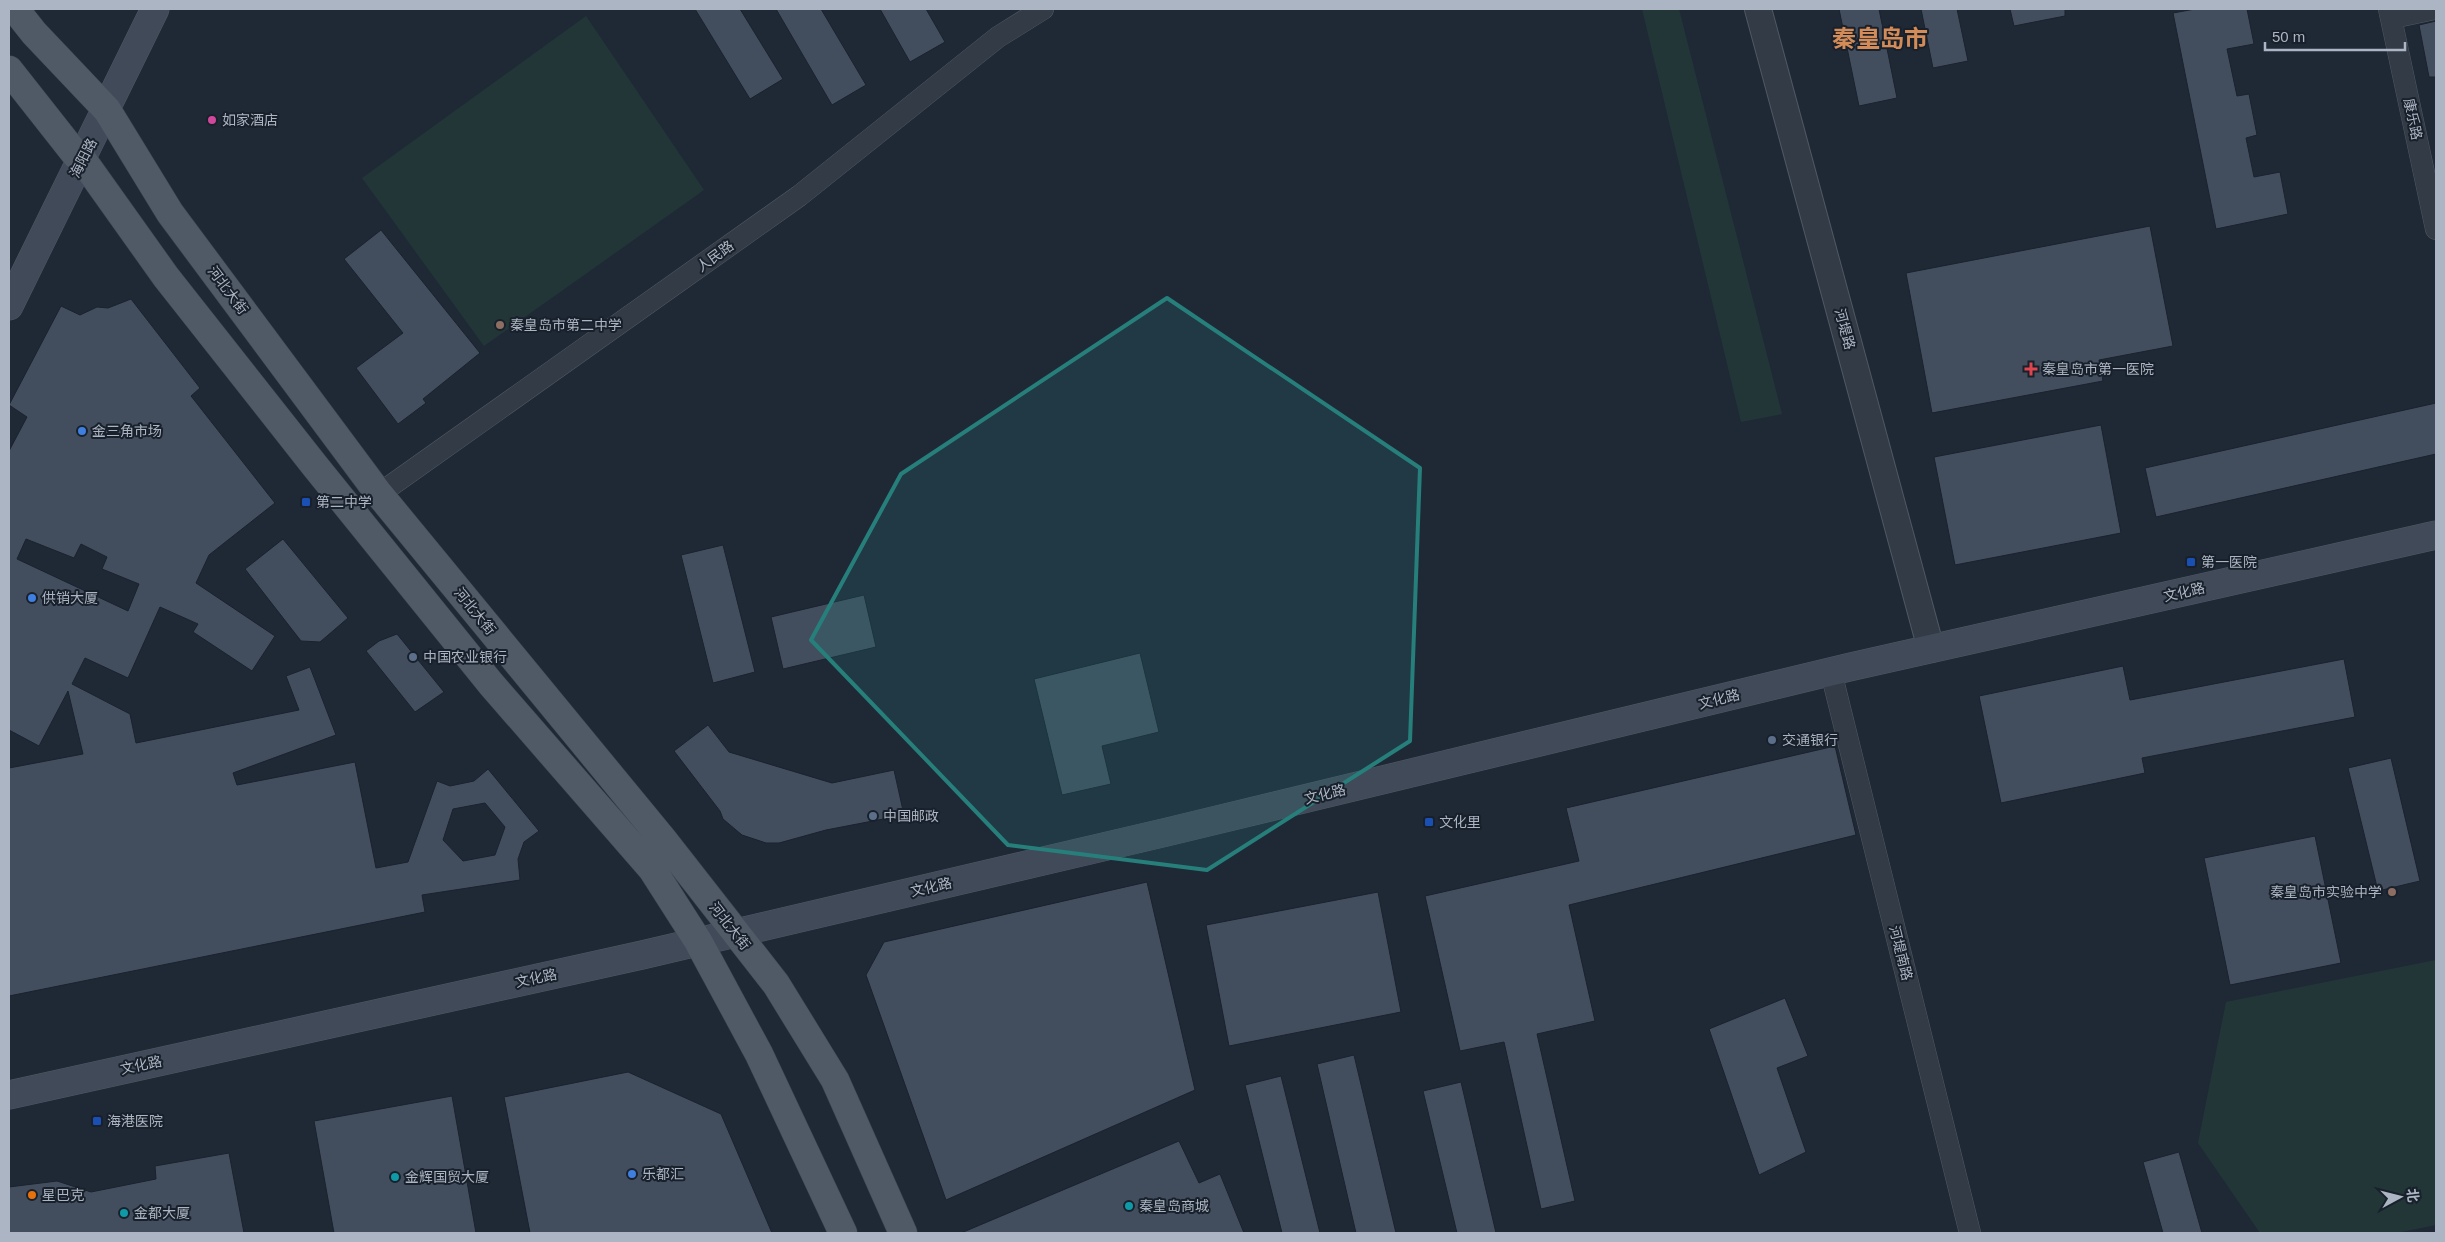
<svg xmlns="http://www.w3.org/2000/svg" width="2445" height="1242" viewBox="0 0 2445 1242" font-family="Arial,'Noto Sans SC',sans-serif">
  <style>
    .green { fill: #223638 }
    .building { fill: #424e5e; stroke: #1a222d; fill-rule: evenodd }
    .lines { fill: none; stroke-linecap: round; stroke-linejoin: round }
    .minor-casing { stroke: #505864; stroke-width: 22 }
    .tertiary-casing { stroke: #505864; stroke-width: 28 }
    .secondary-casing { stroke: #505864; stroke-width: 29 }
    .primary-casing { stroke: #3c4450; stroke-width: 29 }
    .minor { stroke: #323b46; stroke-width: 21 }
    .tertiary { stroke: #323b46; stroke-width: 26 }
    .secondary { stroke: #404a59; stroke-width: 28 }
    .primary { stroke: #505a67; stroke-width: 28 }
    .marked { fill: #277f7b; fill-opacity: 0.2; stroke: #277f7b; stroke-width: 4; stroke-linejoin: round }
    .hotel-dot { fill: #d1479c; stroke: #18202b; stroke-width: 2 }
    .education-dot { fill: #8d6e63; stroke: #18202b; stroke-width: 2 }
    .health-dot { fill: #e0444e; stroke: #18202b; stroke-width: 2 }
    .shop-dot { fill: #3f7fe0; stroke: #18202b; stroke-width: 2 }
    .transit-dot { fill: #1a4fb4; stroke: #18202b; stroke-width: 2 }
    .service-dot { fill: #5c6f8a; stroke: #18202b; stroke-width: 2 }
    .culture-dot { fill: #0f9aa8; stroke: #18202b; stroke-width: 2 }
    .food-dot { fill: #e8710a; stroke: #18202b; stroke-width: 2 }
    .labels { text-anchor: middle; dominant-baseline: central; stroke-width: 4; stroke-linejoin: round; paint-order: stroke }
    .street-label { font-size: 14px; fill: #acb5c3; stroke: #18202b }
    .poi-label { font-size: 14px; fill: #acb5c3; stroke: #18202b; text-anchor: start }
    .town-label { font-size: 24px; font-weight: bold; fill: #d38c58; stroke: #18202b }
  </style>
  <rect width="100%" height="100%" fill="#1f2936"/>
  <path class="green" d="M1642,9H1679L1782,414L1741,422Z
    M586,16L704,190L484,346L362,178Z
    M2436,960V1225L2396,1233H2260L2198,1143L2226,1002Z"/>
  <path class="building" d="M695,9H740L783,79L750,99Z
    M776,9H821L866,85L832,105Z
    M880,9H926L945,42L910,62Z
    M1839,9H1879L1897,98L1859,106Z
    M1921,9H1957L1968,61L1933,68Z
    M2010,9H2065V16L2014,26Z
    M2195,9H2247L2254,44L2227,49L2237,96L2249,94L2257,135L2246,138L2254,177L2280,172L2288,214L2216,229L2173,13Z
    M2436,21V77H2429L2419,25Z
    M2150,226L2173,346L2099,360L2103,381L1932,413L1906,273Z
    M381,230L480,353L423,399L426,403L398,424L356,368L403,333L344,259Z
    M131,299L200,388L191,396L275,503L209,555L196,583L275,636L252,671L193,632L198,624L160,607L128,678L85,658L72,684L130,714L136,743L299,710L286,676L310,667L336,735L233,773L237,785L355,762L376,868L408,862L437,781L450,786L474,781L488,769L539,831L524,842L518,859L520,880L422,895L425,912L9,996V768L83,754L68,691L39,746L9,730V451L27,417L9,405L61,306L80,315L97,307L108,308ZM26,539L74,558L81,544L107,557L102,569L139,584L128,611L17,559ZM485,803L505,827L495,855L463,861L443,840L453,809Z
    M2436,403V454L2156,517L2145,468Z
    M2101,425L2121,533L1955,565L1934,457Z
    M283,539L348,618L320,642L301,641L245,569Z
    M723,545L755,672L713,683L681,555Z
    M864,595L876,647L783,669L771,617Z
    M397,634L444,692L415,712L366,651L379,641Z
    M1140,653L1159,732L1102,746L1111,784L1062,795L1034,679Z
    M2344,659L2355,717L2142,758L2145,773L2001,803L1979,696L2123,666L2130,700Z
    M708,725L729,752L832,783L894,770L904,815L826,830L779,843H766L742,835L723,819L720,811L674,751Z
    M1835,746L1856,835L1569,905L1595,1021L1537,1034L1575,1201L1541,1209L1504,1042L1460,1051L1425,896L1579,861L1566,808Z
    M2391,758L2420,881L2378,891L2348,768Z
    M2315,836L2341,963L2230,985L2204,858Z
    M1147,882L1195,1090L946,1200L866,975L884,942Z
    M1378,892L1401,1012L1229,1046L1206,925Z
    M1785,998L1808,1056L1777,1068L1806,1152L1759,1175L1709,1029Z
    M1354,1055L1396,1233H1356L1317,1064Z
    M628,1072L721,1114L772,1233H530L504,1097Z
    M1281,1076L1320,1233H1282L1245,1085Z
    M1461,1082L1496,1233H1457L1423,1091Z
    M452,1096L476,1233H334L314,1121Z
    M1179,1141L1199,1183L1220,1174L1244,1233H961Z
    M2179,1152L2202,1233H2163L2143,1162Z
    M229,1153L244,1233H9V1187L57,1181L91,1192L156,1179L155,1166Z"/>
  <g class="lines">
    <defs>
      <path id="minor" d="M2389,9L2436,229
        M2392,18L2434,9
        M379,494L799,196L998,37L1043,9
        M1831,672L1970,1233"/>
      <path id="tertiary" d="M1758,9L1931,649"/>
      <path id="secondary" d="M9,306L155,9
        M9,1095L642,955L1167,832L1850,667L2436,535"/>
      <path id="primary" d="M15,9L34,33L107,110L170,213L379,494L665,842L776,984L835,1080L903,1233
        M9,70L76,155L82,159L166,277L315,466L491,684L652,869L698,941L759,1054L843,1233"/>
    </defs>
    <use href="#minor" class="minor-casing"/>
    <use href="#tertiary" class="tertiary-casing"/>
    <use href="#secondary" class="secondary-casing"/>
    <use href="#primary" class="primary-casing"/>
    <use href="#minor" class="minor"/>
    <use href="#tertiary" class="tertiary"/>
    <use href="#secondary" class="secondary"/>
    <use href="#primary" class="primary"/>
  </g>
  <path class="marked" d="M1167,298L1420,468L1410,741L1207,870L1008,845L811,640L901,474Z"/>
  <circle class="hotel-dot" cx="212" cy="120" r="5"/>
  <g class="education-dot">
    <circle cx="500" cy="325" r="5"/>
    <circle cx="2392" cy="892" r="5"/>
  </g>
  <path class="health-dot" d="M2028.5 361.5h5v5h5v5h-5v5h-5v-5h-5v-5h5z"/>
  <g class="shop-dot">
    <circle cx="82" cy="431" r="5"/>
    <circle cx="32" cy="598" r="5"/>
    <circle cx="632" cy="1174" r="5"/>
  </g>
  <g class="transit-dot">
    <rect x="301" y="497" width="10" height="10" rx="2.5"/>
    <rect x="2186" y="557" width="10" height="10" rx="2.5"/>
    <rect x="1424" y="817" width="10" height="10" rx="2.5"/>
    <rect x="92" y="1116" width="10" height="10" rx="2.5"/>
  </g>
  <g class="service-dot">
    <circle cx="413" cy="657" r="5"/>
    <circle cx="1772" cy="740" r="5"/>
    <circle cx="873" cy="816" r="5"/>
  </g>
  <g class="culture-dot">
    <circle cx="395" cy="1177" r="5"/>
    <circle cx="1129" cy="1206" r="5"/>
    <circle cx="124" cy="1213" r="5"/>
  </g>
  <circle class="food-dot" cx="32" cy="1195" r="5"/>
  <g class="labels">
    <g class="street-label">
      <text transform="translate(2413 119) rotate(78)">康乐路</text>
      <text transform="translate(83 158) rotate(-63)">海阳路</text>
      <text transform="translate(715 256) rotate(-36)">人民路</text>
      <text transform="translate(228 290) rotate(53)">河北大街</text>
      <text transform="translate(1845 329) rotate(75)">河堤路</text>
      <text transform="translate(2184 592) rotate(-13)">文化路</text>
      <text transform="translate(475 611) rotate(51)">河北大街</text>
      <text transform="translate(1719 699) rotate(-14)">文化路</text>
      <text transform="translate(1325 794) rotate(-14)">文化路</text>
      <text transform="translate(931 887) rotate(-13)">文化路</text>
      <text transform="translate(730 926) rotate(52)">河北大街</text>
      <text transform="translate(1901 953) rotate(76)">河堤南路</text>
      <text transform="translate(536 978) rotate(-12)">文化路</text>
      <text transform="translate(141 1065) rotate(-12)">文化路</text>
    </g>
    <g class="poi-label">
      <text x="222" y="120">如家酒店</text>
      <text x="510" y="325">秦皇岛市第二中学</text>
      <text x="2042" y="369">秦皇岛市第一医院</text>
      <text x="92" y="431">金三角市场</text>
      <text x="316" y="502">第二中学</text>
      <text x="2201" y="562">第一医院</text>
      <text x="42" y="598">供销大厦</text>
      <text x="423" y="657">中国农业银行</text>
      <text x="1782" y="740">交通银行</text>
      <text x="883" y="816">中国邮政</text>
      <text x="1439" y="822">文化里</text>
      <text x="2382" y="892" text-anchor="end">秦皇岛市实验中学</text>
      <text x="107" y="1121">海港医院</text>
      <text x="642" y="1174">乐都汇</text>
      <text x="405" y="1177">金辉国贸大厦</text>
      <text x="42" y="1195">星巴克</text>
      <text x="1139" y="1206">秦皇岛商城</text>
      <text x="134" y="1213">金都大厦</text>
    </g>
    <g class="town-label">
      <text x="1880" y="38">秦皇岛市</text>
    </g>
  </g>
  <rect width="2445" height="1242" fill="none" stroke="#acb5c3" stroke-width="20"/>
  <g transform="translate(2400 1197) rotate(83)" stroke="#18202b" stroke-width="4" paint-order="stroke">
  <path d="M0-4L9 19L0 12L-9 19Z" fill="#acb5c3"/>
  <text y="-8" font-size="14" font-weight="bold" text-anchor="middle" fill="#acb5c3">北</text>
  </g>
  <path d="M2265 42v8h140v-8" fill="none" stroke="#acb5c3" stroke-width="2.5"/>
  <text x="2272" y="42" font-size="15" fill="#acb5c3" stroke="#18202b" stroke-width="4" paint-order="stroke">50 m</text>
</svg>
